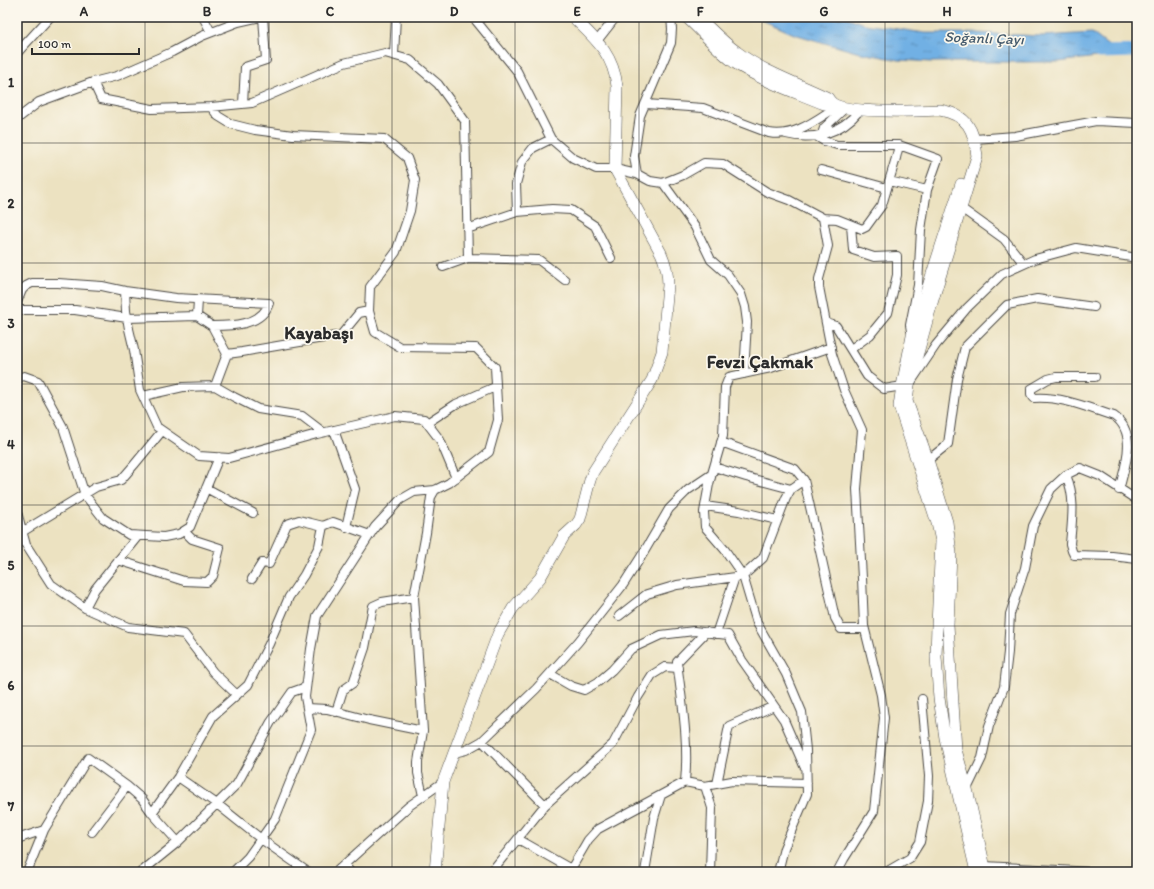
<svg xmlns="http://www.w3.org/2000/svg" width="1154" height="889" viewBox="0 0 1154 889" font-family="Itim,sans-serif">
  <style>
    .water { fill: url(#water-ripples); stroke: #4e6e88 }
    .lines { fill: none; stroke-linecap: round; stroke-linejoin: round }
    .river { stroke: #71b0e4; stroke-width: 13 }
    .street-casing { stroke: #484642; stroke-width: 10 }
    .secondary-casing { stroke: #484642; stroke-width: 12 }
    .street { stroke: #fff; stroke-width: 8 }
    .secondary { stroke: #fff; stroke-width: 11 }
    .grid { fill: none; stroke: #2b2b2b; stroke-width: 1; stroke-opacity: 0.55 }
    .labels { text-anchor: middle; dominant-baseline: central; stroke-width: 3.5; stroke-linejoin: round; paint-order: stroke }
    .water-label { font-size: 15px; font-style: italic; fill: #445a6c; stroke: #fbf7ec }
    .district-label { font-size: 18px; font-weight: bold; fill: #2b2b2b; stroke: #fbf7ec }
    .neatline { fill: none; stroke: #2b2b2b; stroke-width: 1.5 }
    .grid-label { font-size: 13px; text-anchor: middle; font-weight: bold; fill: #2b2b2b }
  </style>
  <defs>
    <pattern id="water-ripples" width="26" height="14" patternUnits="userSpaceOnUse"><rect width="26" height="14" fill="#71b0e4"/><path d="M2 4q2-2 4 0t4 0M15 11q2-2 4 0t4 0" fill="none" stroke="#5d8fb9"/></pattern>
  </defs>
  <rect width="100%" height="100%" fill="#fbf7ec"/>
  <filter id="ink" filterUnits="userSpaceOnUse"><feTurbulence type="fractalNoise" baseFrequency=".025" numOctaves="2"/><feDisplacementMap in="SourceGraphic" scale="8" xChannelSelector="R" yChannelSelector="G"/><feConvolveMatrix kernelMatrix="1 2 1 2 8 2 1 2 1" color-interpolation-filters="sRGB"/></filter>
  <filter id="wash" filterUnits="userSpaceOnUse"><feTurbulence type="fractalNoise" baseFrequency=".012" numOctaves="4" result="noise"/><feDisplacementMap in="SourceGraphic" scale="16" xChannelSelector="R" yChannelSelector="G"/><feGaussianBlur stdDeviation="0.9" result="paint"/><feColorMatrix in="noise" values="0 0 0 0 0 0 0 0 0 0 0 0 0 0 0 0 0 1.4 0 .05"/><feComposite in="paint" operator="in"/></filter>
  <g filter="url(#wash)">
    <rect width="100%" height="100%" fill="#ece2c1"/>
    <path class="water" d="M755,17H846L865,24L925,33H976L1042,36L1092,33L1119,54L1059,62H930L899,60L856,52L794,34Z"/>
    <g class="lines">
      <path class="river" d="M1099,52L1137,51"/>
    </g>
  </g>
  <g filter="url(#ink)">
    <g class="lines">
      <defs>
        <path id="street" d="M203,17L211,32
          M473,17L517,71L551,139L573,158L596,169H615L637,174
          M671,17L672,29L671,43L640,116L634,156L637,174L650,181L663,183L683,175L704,163L723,164L767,192L789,200L823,218L828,246L819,279V287L832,354L844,390L862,430L857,489L862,578L864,626L881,695L884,718L874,811L844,859L837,872
          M597,41L616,17
          M17,53L50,17
          M394,55L396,17
          M93,82L101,99L152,109L211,107L252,103L344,63L385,53L410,60L438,84L465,121L468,258
          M243,104L245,67L266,60L263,17
          M646,104L703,108L769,133C795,138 817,119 838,106
          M211,107L218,116L231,124L255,130L293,135L384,139L407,158L415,180L410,211L396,252L370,287L369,311L375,332L400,347L476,348L495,367L498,420L489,452L449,483L435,490L414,492L400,500L375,527L317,616L311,649L305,697L311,730L275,819L248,857L233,872
          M17,119L39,102L93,82L117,76L172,52L202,36L238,22L260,17
          M786,134C814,141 841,133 860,110
          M822,134L824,128L845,108
          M816,136L824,141L837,145H899L938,159L927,190L921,230L918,285L910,325L911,331
          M975,139L1015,136L1096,121L1137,123
          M821,170L887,188
          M889,181L927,190
          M663,183L695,227L711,260L728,275L741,294L745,307L747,322L744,374
          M961,208L1004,239L1024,264
          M517,212L516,184L522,162L533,148L551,139
          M823,218L837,219L862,229L866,227L882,205L896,158L899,145
          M467,229L517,212L552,209L571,210L595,226L611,258
          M443,267L468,258L539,260L565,280
          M125,291L126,311L129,329L134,350L140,390L157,427L199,456L229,458L317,434L395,416L424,419L440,440L456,478
          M17,302L22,290L26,286L32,283H58L102,286L125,291L176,298L269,303C262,326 231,326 212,326
          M17,310H75L127,318L197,316L212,326L227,354
          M197,316L198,300
          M826,323L836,326L867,376L884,389L909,385L936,345L967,308L1002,274L1035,259L1076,248L1137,258
          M851,349L870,335L888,313L897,275V256L874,257L853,250L851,225
          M1095,377H1056L1048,379L1031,389V394L1034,398C1061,396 1089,408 1114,416C1138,433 1125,466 1119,490
          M17,378L24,376L38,381L63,427L85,495L103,518L129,535L164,537L179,534L190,527L219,457
          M215,386L227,354L242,352L341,335L359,313L369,311
          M143,396L183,387L215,386L234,397L258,409L302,416L323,432
          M427,423L456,404L495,387
          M334,430L355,489L346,527
          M721,442L795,469L804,480L835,618L841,629H864
          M928,460L948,444L957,379L965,347L1007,305L1037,299L1094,307
          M714,467L746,477L791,489
          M1066,475C1076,498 1072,520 1070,544L1072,551L1074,555L1112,556L1137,559
          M206,488L253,513
          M705,506L739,511L777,520
          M17,512L26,545L51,584L85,608L128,627L184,634L213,672L237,695
          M22,532L96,487L121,480L134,465L162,431
          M118,560L184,581L207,582L213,576L220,548L192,539L184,531
          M252,579L262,563L269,564L287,524L299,520L323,526
          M85,608L95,589L138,536
          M619,616L647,594L677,585L743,576L763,558L786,498L791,489L804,480
          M706,632L677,662C682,702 689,742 685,782L705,786L712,808L710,872
          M716,634L735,577
          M550,674L571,686L584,690L598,682L612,670L631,649L661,635L694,631L728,635L742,660L784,720L804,766
          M307,708L327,709L369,720L423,731
          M336,712L343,690L353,683L365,648L373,606L382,602L414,597
          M482,741L545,805
          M454,753L466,750L482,741L536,689L578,642L623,585L644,552L669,509L688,490L712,474
          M178,777L217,804L261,839L308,872
          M717,784L729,726L774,706
          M705,786L732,781L807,783
          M967,789L982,758L989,726L1004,687L1008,652L1010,614L1025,568L1033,526L1051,489L1066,475L1080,468L1100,476L1137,500
          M423,796L418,773V762L423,731L414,597L426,533L431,497L435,490
          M152,813L178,777L213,716L248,685L269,644L289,597L304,575L319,546L323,526L333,522L370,535
          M92,832L127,786
          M17,839L44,830L88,758L127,786L142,799L152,813L178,842
          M518,839L571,869L588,840L598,829L661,795
          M345,865L350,872
          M981,867L984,866L1094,872
          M27,872L44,830
          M141,872L178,842L237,784L271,722L292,692L306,687
          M336,872L409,806L443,782
          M491,872L545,805L613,744L638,697L652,675L665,667L678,668
          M645,872L654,818L661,795L685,782
          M778,872L784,848L807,794L806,750L802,712L786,674L757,623L743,576L725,550L705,527L704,512L709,484L723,436L725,387L729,377L771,368L831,347
          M886,872L910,858L920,842L928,801L929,776L922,699"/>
        <path id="secondary" d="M686,17C703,32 717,50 735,63C762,81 795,92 824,104L830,103
          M698,17C711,29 723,42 737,52C762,71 799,84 828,98C829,100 830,101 832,103C847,114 919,111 940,110C968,115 974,130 977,156L932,303L909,385L907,401L928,460L947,522L951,553L948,625L956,750L967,789L986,872
          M961,184L912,336L902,386L899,406L937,523L941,541L937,625L936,657L939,698L945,738L976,872
          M435,872L443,782L498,634L513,608L540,578L564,536L576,525L580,519L590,480L593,472L652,380L662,352L668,285C668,273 666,264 661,253L615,169L617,86C613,53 595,39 573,17"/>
      </defs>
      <use href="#street" class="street-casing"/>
      <use href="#secondary" class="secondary-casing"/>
      <use href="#street" class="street"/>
      <use href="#secondary" class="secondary"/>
    </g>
  </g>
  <path class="grid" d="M145,17V872M269,17V872M392,17V872M515,17V872M639,17V872M762,17V872M885,17V872M1009,17V872M17,143H1137M17,263H1137M17,384H1137M17,505H1137M17,626H1137M17,746H1137"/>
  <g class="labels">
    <g class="water-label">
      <text transform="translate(984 38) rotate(2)">Soğanlı Çayı</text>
    </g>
    <g class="district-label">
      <text x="319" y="333">Kayabaşı</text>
      <text x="760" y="362">Fevzi Çakmak</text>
    </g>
  </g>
  <rect width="1154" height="889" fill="none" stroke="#fbf7ec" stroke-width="44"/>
  <path d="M32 48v6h107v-6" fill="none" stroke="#2b2b2b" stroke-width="2"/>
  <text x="38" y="48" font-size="12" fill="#2b2b2b" stroke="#fbf7ec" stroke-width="3" paint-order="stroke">100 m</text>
  <rect x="22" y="22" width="1110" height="845" class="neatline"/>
  <g class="grid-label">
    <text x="84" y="16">A</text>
    <text x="207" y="16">B</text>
    <text x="330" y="16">C</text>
    <text x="454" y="16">D</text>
    <text x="577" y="16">E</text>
    <text x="700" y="16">F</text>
    <text x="824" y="16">G</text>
    <text x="947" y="16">H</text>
    <text x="1070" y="16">I</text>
    <text x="11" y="87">1</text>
    <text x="11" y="208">2</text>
    <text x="11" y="328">3</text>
    <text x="11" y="449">4</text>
    <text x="11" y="570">5</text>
    <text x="11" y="690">6</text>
    <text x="11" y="811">7</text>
  </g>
</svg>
